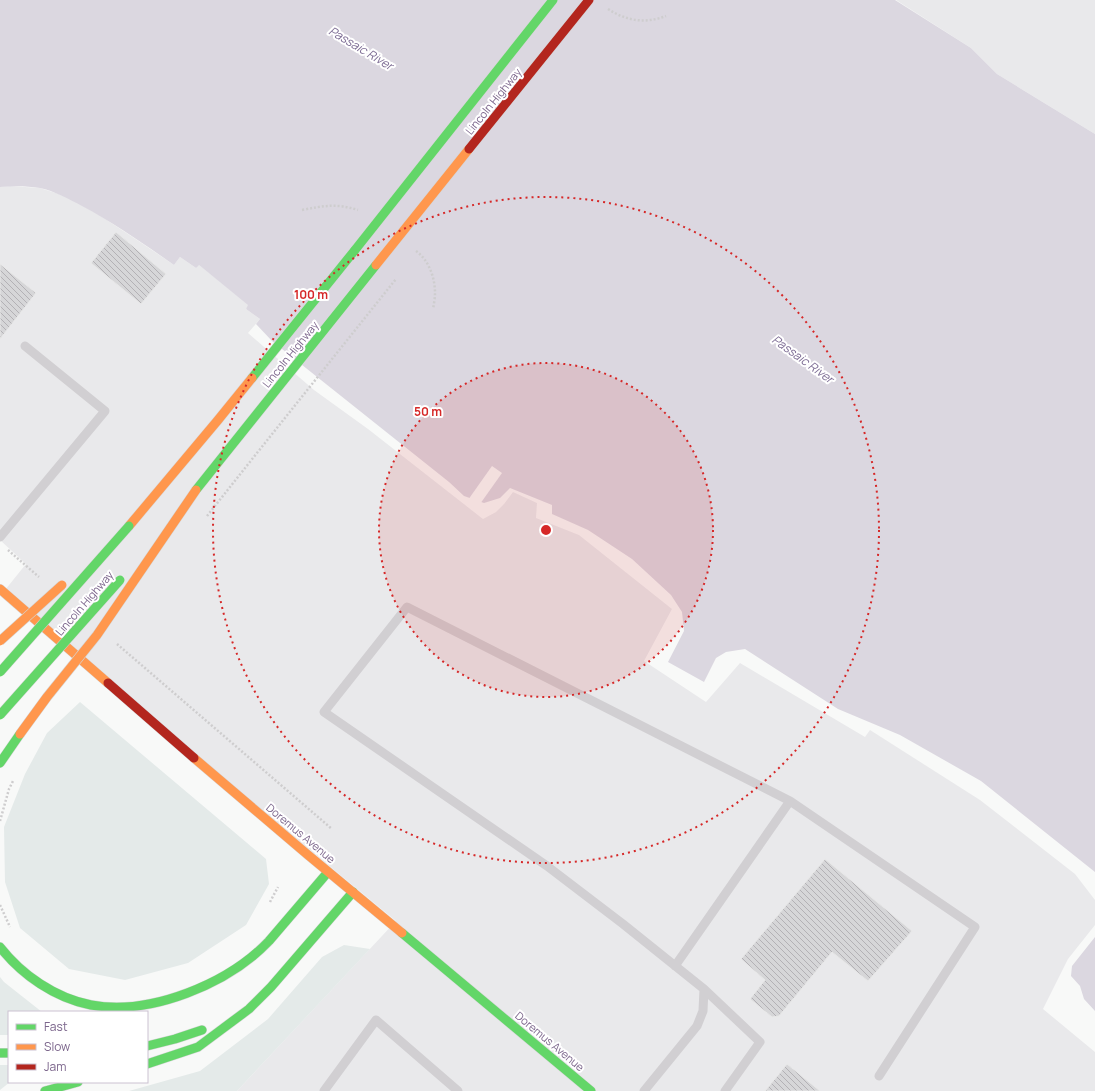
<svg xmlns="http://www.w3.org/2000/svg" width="1095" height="1091" viewBox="0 0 1095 1091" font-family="Manrope,sans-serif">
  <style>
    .built { fill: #e9e9eb }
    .grass { fill: #e4eae9 }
    .water { fill: #dbd7e0 }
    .pier { fill: #f8f9f8 }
    .building { fill: url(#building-back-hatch); stroke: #e8e8e8 }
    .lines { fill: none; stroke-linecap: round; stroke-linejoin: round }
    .fast-casing { stroke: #d7d6d8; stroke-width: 10 }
    .slow-casing { stroke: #d7d6d8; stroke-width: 10 }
    .jam-casing { stroke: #d7d6d8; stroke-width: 10 }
    .path { stroke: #cecdce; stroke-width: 2.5; stroke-dasharray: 2 2; stroke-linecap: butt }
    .lane { stroke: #d1cfd2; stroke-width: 9 }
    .fast { stroke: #63d668; stroke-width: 9 }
    .slow { stroke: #ff974d; stroke-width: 9 }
    .jam { stroke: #b3261e; stroke-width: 9 }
    .fast-bridge-casing { stroke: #d5d5d6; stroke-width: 10; stroke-linecap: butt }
    .slow-bridge-casing { stroke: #d5d5d6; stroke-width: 10; stroke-linecap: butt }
    .jam-bridge-casing { stroke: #d5d5d6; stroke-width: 10; stroke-linecap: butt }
    .path-bridge { stroke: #cecdce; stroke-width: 2.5; stroke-dasharray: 2 2; stroke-linecap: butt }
    .fast-bridge { stroke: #63d668; stroke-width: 9 }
    .slow-bridge { stroke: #ff974d; stroke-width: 9 }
    .jam-bridge { stroke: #b3261e; stroke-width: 9 }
    .ring { fill: none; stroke: #d62828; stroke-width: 2; stroke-dasharray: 2 4 }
    .labels { text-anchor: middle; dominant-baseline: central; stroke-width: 4; stroke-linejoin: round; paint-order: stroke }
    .street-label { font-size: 11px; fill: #7c668c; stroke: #fff }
    .water-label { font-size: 12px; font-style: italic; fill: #7d6c94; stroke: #fff }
    .centre { fill: #d62828; stroke: #fff; stroke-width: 2 }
    .ring-label { font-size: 12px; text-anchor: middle; font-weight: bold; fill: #d62828; stroke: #fff; stroke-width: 4; stroke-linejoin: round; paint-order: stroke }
  </style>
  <defs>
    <pattern id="building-back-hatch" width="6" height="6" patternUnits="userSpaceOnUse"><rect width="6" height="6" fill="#d6d6d8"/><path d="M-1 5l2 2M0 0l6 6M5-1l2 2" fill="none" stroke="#b3b1b5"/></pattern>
  </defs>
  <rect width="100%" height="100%" fill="#f8f9f8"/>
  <path class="built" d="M896,0H1095V134L997,74L971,48Z
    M10,186L40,188L65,196L96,213L137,240L174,265L180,257L196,268L198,264L249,305L246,309L260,319L248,333L314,390L368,429L483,519L496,512L504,504L513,492L537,503L536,518L579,535L672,609L644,661L706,702L740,663L865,737L870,730L980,800L1075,874L1095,900V925L1068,959L1043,1009L1095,1052V1091H237L396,921L1,595L26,564L0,540V187Z"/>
  <path class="grass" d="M80,702L266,859L269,884L246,925L188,963L125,980L69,969L20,928L5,882L4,827L25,774L47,733Z
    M344,945L370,949L237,1091H129L200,1071L268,1019L322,957Z
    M0,977L4,982L42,1012H9V1035H0Z
    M0,1065H9V1082H10L0,1090Z"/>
  <path class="water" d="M0,0H895L971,48L997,74L1095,134V872L981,781L900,735L838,709L745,649L726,652L716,658L704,682L668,662L684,631L682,612L671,595L632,559L588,530L552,514V505L510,488L500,498L484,503L464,496L449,482L272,341L256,324L260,319L246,309L248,305L199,265L196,268L180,257L174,265C144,244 114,223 82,206C69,199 54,191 40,188C27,186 13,186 0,187Z
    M1095,937V1011L1084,999L1080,986L1071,976L1072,966Z"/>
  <path class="pier" d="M492,466L502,473L480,504L468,500Z"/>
  <path class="building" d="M116,232L166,274L141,304L91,263Z
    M0,264L36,293L0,339Z
    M825,859L912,931L868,981L832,952L779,1016L772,1017L750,999L765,980L741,959Z
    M787,1064L820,1091H765Z"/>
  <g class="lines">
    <defs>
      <path id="fast" d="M252,378L355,250
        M196,490L376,265
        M0,763L20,734
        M402,933L591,1091
        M0,947C22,975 55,998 91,1005C150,1016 228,984 269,941L328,872
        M147,1046L175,1039L202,1030
        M0,1053H9
        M147,1064L198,1047L249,1009L271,987L353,892
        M45,1091L78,1082"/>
      <path id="slow" d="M129,526L218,420L252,378
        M0,589L108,683
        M194,758L308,855L402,933"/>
      <path id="jam" d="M108,683L194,758"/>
    </defs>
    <use href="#fast" class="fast-casing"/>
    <use href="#slow" class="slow-casing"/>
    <use href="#jam" class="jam-casing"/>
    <path class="path" d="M608,9C627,21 645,24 666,16
      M302,210C323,206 336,203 358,210
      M416,251C429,260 435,278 435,293C435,298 434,304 433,309
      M8,550L39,577
      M117,644L332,829
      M0,821L9,789L13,781
      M270,902L278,887
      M0,905L10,927"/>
    <path class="lane" d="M0,537L105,411L25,346
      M675,966L790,801L975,927L879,1076
      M704,989L760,1042L725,1091
      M324,1091L376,1020L458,1091
      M644,1091L697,1026L703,1011L704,989L623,924L547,866L324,712L407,607L790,801"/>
    <use href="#fast" class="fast"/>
    <use href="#slow" class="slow"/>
    <use href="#jam" class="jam"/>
    <defs>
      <path id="fast-bridge" d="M355,250L553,0
        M0,672L129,526
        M0,715L120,580"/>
      <path id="slow-bridge" d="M376,265L469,149
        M0,641L62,585
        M20,734L47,697L97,635L196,490"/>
      <path id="jam-bridge" d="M469,149L589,0"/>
    </defs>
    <use href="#fast-bridge" class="fast-bridge-casing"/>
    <use href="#slow-bridge" class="slow-bridge-casing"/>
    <use href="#jam-bridge" class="jam-bridge-casing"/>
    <path class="path-bridge" d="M207,516L253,458L396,279"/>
    <use href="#fast-bridge" class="fast-bridge"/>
    <use href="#slow-bridge" class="slow-bridge"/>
    <use href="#jam-bridge" class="jam-bridge"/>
  </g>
  <circle cx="546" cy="530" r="167" fill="#d62828" fill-opacity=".12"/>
  <g class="ring">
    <circle cx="546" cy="530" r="167"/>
    <circle cx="546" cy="530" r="333"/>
  </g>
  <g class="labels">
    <g class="street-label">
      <text transform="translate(493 101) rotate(-51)">Lincoln Highway</text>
      <text transform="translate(290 354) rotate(-51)">Lincoln Highway</text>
      <text transform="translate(84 603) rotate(-49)">Lincoln Highway</text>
      <text transform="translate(301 833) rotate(40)">Doremus Avenue</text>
      <text transform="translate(550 1041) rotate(40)">Doremus Avenue</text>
    </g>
    <g class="water-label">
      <text transform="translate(361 48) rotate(31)">Passaic River</text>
      <text transform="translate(803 359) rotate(36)">Passaic River</text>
    </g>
  </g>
  <circle cx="546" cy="530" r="6" class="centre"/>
  <g class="ring-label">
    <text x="311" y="299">100 m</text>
    <text x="428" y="416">50 m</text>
  </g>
  <rect x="8" y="1011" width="140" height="72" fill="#ffffff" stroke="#cbc2d1"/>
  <rect x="16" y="1024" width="20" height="6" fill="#63d668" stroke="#cbc2d1"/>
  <text x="44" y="1031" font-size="12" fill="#7c668c">Fast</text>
  <rect x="16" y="1044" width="20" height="6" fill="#ff974d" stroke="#cbc2d1"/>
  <text x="44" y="1051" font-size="12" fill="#7c668c">Slow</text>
  <rect x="16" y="1064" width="20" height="6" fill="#b3261e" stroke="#cbc2d1"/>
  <text x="44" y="1071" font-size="12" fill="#7c668c">Jam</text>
</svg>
